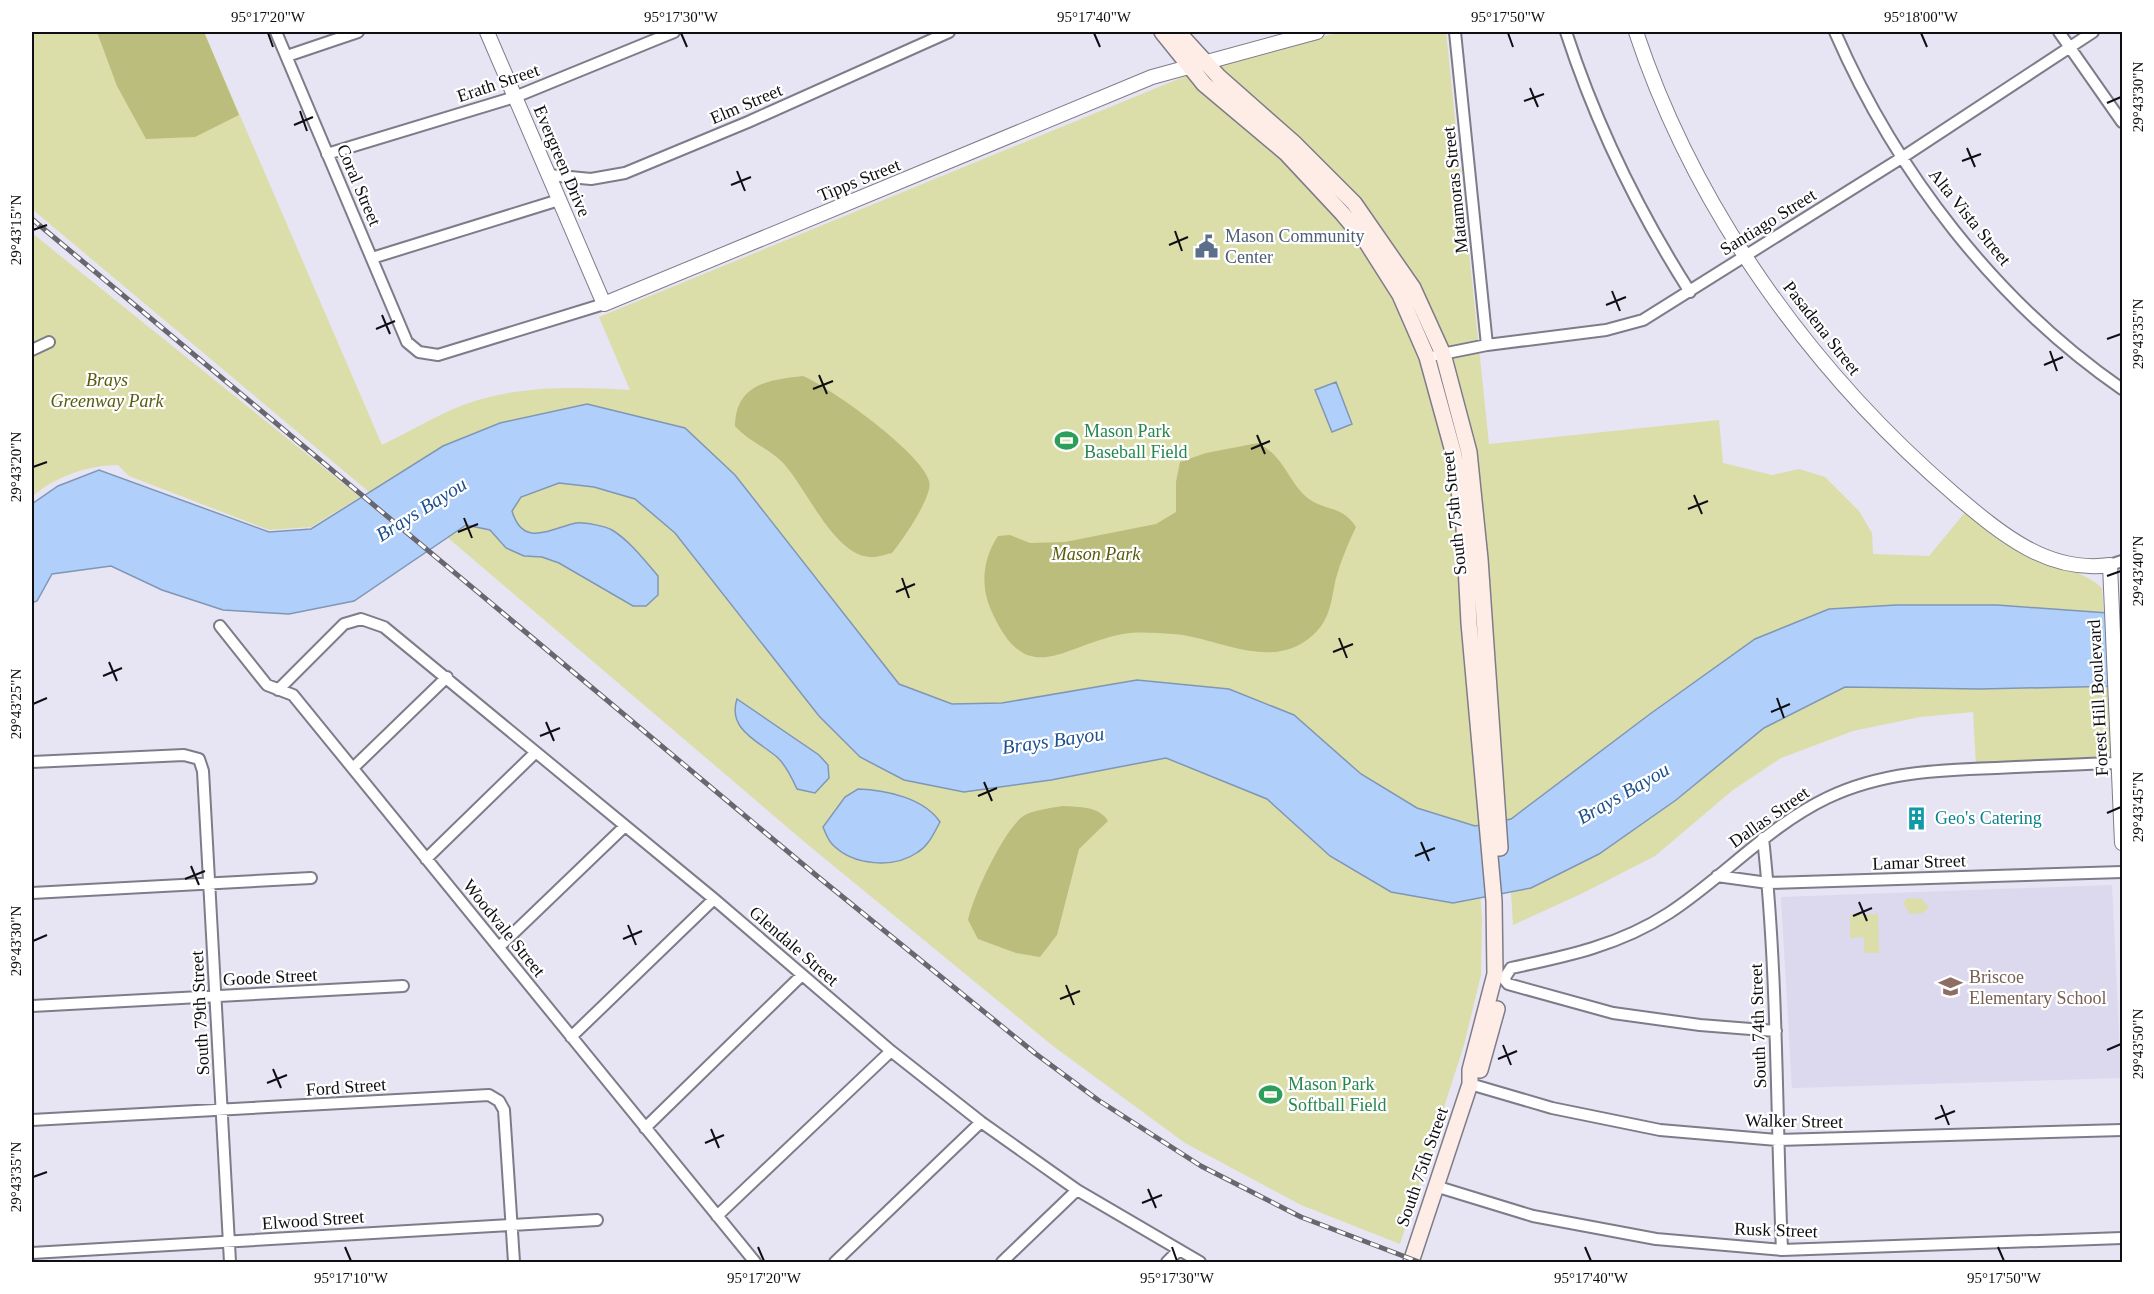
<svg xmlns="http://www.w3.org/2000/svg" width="2154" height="1294" viewBox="0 0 2154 1294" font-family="Georgia,serif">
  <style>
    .built { fill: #dcd8ee }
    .green { fill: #dbdea9 }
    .forest { fill: #babd7b }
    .water { fill: #b0d0fb; stroke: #8096b5; stroke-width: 1.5 }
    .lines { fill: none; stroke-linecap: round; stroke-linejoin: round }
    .minor-casing { stroke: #7e7c89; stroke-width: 14 }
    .tertiary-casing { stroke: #7e7c89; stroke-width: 16 }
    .secondary-casing { stroke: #7e7c89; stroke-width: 18 }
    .minor { stroke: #fff; stroke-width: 10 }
    .tertiary { stroke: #fff; stroke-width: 14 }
    .secondary { stroke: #feece6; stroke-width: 15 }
    .rail-casing { stroke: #68666f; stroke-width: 5 }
    .rail { stroke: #fff; stroke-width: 3; stroke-dasharray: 9; stroke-linecap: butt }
    .ticks { fill: none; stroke: #0f0e13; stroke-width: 2 }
    .labels { text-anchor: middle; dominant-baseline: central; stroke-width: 4.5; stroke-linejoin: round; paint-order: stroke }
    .street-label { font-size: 18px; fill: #0f0e13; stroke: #fff }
    .service-label { font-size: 18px; fill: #4e5e75; stroke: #fff; text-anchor: start }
    .park-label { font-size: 18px; font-style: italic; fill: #595b0c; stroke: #fff }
    .leisure-label { font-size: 18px; fill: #27864d; stroke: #fff; text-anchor: start }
    .culture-label { font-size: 18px; fill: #0d838f; stroke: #fff; text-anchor: start }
    .education-label { font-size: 18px; fill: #785e54; stroke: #fff; text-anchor: start }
    .water-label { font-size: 20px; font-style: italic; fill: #1c4f8e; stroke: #fff }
    .neatline { fill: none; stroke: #0f0e13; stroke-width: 2 }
    .ticks-label { font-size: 15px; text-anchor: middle; fill: #0f0e13 }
  </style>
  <rect width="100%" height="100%" fill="#e7e4f3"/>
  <path class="built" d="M2112,885L2121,1078L1792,1088L1781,897Z"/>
  <path class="green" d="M32,32H204L382,445C411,431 440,413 469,403C521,385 576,387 630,390L599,317L1205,68L1341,32H1446L1489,444L1719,420L1723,463L1772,475L1799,469L1825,477L1859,511L1872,533L1873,554L1929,556L1967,510C1987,525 2007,543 2029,555C2051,568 2083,569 2102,588L2114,754L2108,759L1976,765L1973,712L1920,717L1853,731L1781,758L1733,790L1655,856L1581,894L1513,925L1511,892L1475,826L1482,919L1481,975L1464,1045L1400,1244L1301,1205L1185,1143L1053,1046L807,844L447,537L497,505L443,446L369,492L32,209Z
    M32,233L360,497L311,527L269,530L129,476L118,465C88,465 54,477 32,497Z
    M1908,898L1922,899L1929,908L1922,913L1910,914L1903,903Z
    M1878,914L1879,953H1864V937L1850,938V915Z"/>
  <path class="forest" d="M97,32H204L239,115L195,137L146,139L117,86Z
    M803,376C831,388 922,453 929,481C934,495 902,541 892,553C886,554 876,558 869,557C831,553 805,483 780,460C766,447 748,441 735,426C736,384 768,380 803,376Z
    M1258,443C1287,458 1289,487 1312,501C1331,512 1342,506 1356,527C1348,544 1341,560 1336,578C1331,600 1331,619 1313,635C1272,673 1218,637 1173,634C1157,633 1139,631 1123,634C1062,645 1027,692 991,610C980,586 983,558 998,536L1010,535L1030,543L1065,542L1156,524L1176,512V482L1180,462L1206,453Z
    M1063,806C1079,807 1099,806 1108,821L1079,849L1057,935L1040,957L1016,953L978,939L968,920C973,896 1003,832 1022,817C1031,810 1052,808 1063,806Z"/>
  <path class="water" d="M1336,382L1352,424L1332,432L1315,390Z
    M587,404L685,428L735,475L899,684L952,704L1002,703L1137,680L1229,689L1294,715L1361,774L1417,808L1475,826L1511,819L1650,714L1755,639L1829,609L1896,605H1997L2122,614V686L1980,689L1845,687L1764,728L1676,800L1599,854L1531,888L1453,903L1391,892L1330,856L1267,799L1166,758L1051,780L964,792L904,780L860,757L819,716L675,533L635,499L594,487L559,483L521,497L512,511C523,548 549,529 576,523C584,522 605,526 612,530C630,541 645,561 658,576V595L646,606H633L559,563L542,557L524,556L506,548L490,530L466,525L354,601L289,614L223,610L162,590L111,566L52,574L37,601L32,603V504L58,486L99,470L269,532L311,529L443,446L500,423Z
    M737,699L819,755L828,765L829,778L815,793L797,789C792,778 786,765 777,757C758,741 727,729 737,699Z
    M858,789C886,790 924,798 940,822C934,833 929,845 918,852C894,869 853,866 832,844C828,840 825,832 823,827L845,797Z"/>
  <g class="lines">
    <defs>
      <path id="minor" d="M276,32L407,342L419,352L438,355L604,304
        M1455,32L1487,345
        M1566,32C1596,124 1637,209 1690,292
        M1835,32C1896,172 1996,302 2122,389
        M2059,32L2122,122
        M287,56L358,32
        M327,154L515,97L674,32
        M549,175L591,179L625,173L748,122L949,32
        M372,258L559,200
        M32,350L49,342
        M1437,355L1487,345L1606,330L1643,320L1903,157L2093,32
        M2110,565L2122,561
        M220,626L267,685L293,695L755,1262
        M278,690L344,624L361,619L384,627L714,899L891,1051L981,1122L1077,1190L1200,1262
        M32,762L184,755L199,759L203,771L230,1262
        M353,768L447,677
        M1763,838C1778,974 1776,1112 1782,1250
        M426,859L535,753
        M1717,876L1768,883L2122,872
        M32,893L311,878
        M499,947L625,826
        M32,1006L403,986
        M1776,1031L1700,1025L1613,1013L1508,984L1504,979L1511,968C1568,956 1620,945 1669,913C1724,877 1767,827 1827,798C1881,772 1938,770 1996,768C2037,766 2078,764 2119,763
        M571,1037L714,899
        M1470,1084L1552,1108L1660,1130L1777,1140L2122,1130
        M32,1120L489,1095L499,1101L504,1110L514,1262
        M645,1128L802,975
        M1435,1186L1533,1216L1656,1239L1782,1250L2122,1238
        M717,1216L891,1051
        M32,1253L597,1220
        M835,1262L981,1122
        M1002,1262L1077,1190
        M1167,1262L1179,1250"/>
      <path id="tertiary" d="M487,32L604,304L1152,77L1317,32
        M1636,32C1695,210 1812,372 1954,494C1999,532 2047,574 2110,565L2122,843"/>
      <path id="secondary" d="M1162,32L1204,84L1286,153L1342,213L1367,243L1400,295L1427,357L1454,455L1464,527L1469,623L1494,901L1495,974L1470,1070V1084L1411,1262
        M1178,32L1219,77L1295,144L1354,203L1413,288L1443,354L1469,452L1480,559L1500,848
        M1480,1070L1497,1009"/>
    </defs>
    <use href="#minor" class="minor-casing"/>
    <use href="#tertiary" class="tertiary-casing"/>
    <use href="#secondary" class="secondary-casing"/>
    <use href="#minor" class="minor"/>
    <use href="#tertiary" class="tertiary"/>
    <use href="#secondary" class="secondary"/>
    <defs>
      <path id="rail" d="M32,219L817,876L1036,1054L1098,1100L1201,1166L1301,1217L1419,1262"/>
    </defs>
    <use href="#rail" class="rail-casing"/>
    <use href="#rail" class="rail"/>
  </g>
  <path class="ticks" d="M268,33L273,47M681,33L687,47M1094,33L1100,47M1508,33L1513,47M1921,33L1927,47M1530,88L1538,107M1524,101L1544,94M2107,103L2121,97M300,111L307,131M294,125L313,117M1967,148L1975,167M1962,161L1981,154M737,171L745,191M731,185L751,177M33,230L47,225M1175,231L1182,251M1169,245L1188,237M1612,291L1620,311M1606,305L1626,297M382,315L390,334M376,329L395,321M2107,339L2121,334M2050,351L2057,371M2044,365L2063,357M819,375L827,394M813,389L833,381M1257,435L1265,454M1251,449L1270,441M33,467L47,462M1694,495L1702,514M1688,509L1708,501M464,518L472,538M458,532L478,524M2107,576L2121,571M902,578L909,598M896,592L915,584M1339,638L1347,658M1333,652L1353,644M109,662L117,681M103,676L122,668M1777,698L1784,718M33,704L47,698M1771,712L1790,704M546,722L554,741M540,736L560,728M984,782L992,801M978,796L997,788M2107,813L2121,807M1421,842L1429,861M1415,856L1435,848M191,866L199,885M185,879L205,871M1859,902L1867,921M1853,916L1872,908M628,925L636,945M623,939L642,931M33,941L47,935M1066,985L1074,1005M1060,999L1080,991M1503,1045L1511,1065M2107,1050L2121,1044M1498,1059L1517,1051M273,1069L281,1088M267,1083L287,1075M1941,1105L1949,1125M1935,1119L1955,1111M711,1129L719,1148M705,1143L724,1135M33,1177L47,1172M1148,1189L1156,1208M1142,1203L1162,1195M345,1247L351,1261M758,1247L764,1261M1172,1247L1177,1261M1585,1247L1591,1261M1998,1247L2004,1261"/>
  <defs>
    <symbol id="civic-bare" viewBox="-9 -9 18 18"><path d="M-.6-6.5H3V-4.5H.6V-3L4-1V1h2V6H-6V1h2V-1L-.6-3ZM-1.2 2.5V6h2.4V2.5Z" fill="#5c6f8a" stroke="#fff" stroke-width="2.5" paint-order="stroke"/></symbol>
    <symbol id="stadium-bare" viewBox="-9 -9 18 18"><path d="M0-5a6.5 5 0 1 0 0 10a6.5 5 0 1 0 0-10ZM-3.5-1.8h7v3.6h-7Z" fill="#2e9e5b" stroke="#fff" stroke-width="2.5" paint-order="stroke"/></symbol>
    <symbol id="building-bare" viewBox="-9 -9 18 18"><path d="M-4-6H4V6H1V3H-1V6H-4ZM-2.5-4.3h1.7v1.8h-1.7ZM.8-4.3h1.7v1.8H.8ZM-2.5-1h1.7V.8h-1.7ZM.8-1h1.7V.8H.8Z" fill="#0f9aa8" stroke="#fff" stroke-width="2.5" paint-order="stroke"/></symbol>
    <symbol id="school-bare" viewBox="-9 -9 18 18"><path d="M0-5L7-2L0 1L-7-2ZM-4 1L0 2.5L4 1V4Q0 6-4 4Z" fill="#8d6e63" stroke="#fff" stroke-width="2.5" paint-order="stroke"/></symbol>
  </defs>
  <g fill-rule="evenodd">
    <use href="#civic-bare" x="1190" y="230" width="33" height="33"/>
    <use href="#stadium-bare" x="1050" y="424" width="33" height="33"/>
    <use href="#building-bare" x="1900" y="802" width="33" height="33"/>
    <use href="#school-bare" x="1934" y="970" width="33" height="33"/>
    <use href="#stadium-bare" x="1254" y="1078" width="33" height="33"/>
  </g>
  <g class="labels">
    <g class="street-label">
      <text transform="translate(498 83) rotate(-19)">Erath Street</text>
      <text transform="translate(746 104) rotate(-23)">Elm Street</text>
      <text transform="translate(562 161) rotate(67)">Evergreen Drive</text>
      <text transform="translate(859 180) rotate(-22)">Tipps Street</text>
      <text transform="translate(359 185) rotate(67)">Coral Street</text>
      <text transform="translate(1455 190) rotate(-96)">Matamoras Street</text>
      <text transform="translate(1970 217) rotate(51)">Alta Vista Street</text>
      <text transform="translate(1768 222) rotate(-32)">Santiago Street</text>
      <text transform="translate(1822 328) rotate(52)">Pasadena Street</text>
      <text transform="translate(1454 513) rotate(-96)">South 75th Street</text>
      <text transform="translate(2098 698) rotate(-93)">Forest Hill Boulevard</text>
      <text transform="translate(1769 817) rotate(-35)">Dallas Street</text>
      <text transform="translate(1919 862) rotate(-2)">Lamar Street</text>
      <text transform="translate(504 928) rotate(51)">Woodvale Street</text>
      <text transform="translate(794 946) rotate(41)">Glendale Street</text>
      <text transform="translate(270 977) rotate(-3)">Goode Street</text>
      <text transform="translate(200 1013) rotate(-93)">South 79th Street</text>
      <text transform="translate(1758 1026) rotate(-92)">South 74th Street</text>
      <text transform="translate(346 1087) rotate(-4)">Ford Street</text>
      <text transform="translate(1794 1121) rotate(1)">Walker Street</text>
      <text transform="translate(1422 1167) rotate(-71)">South 75th Street</text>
      <text transform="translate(313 1220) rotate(-4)">Elwood Street</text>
      <text transform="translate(1776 1230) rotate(2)">Rusk Street</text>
    </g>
    <g class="service-label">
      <text x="1225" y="236">Mason Community<tspan x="1225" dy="21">Center</tspan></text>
    </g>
    <g class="park-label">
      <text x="107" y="380">Brays<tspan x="107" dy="21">Greenway Park</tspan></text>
      <text x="1096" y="554">Mason Park</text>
    </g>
    <g class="leisure-label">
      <text x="1084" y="431">Mason Park<tspan x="1084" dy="21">Baseball Field</tspan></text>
      <text x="1288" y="1084">Mason Park<tspan x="1288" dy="21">Softball Field</tspan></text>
    </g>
    <g class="culture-label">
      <text x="1935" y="818">Geo's Catering</text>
    </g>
    <g class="education-label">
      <text x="1969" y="977">Briscoe<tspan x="1969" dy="21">Elementary School</tspan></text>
    </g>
    <g class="water-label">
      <text transform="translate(421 509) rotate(-32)">Brays Bayou</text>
      <text transform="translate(1053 740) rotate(-8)">Brays Bayou</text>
      <text transform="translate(1623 793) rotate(-30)">Brays Bayou</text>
    </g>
  </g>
  <rect width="2154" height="1294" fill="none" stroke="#ffffff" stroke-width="66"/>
  <rect x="33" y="33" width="2088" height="1228" class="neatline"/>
  <g class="ticks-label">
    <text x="268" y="22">95°17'20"W</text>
    <text x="681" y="22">95°17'30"W</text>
    <text x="1094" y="22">95°17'40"W</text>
    <text x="1508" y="22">95°17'50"W</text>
    <text x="1921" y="22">95°18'00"W</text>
    <text transform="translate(2138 97) rotate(-90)" y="5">29°43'30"N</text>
    <text transform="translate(16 230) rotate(-90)" y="5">29°43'15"N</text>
    <text transform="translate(2138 334) rotate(-90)" y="5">29°43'35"N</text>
    <text transform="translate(16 467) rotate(-90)" y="5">29°43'20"N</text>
    <text transform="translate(2138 571) rotate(-90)" y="5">29°43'40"N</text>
    <text transform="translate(16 704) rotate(-90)" y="5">29°43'25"N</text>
    <text transform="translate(2138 807) rotate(-90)" y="5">29°43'45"N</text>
    <text transform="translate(16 941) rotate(-90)" y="5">29°43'30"N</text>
    <text transform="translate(2138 1044) rotate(-90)" y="5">29°43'50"N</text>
    <text transform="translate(16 1177) rotate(-90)" y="5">29°43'35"N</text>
    <text x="351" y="1283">95°17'10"W</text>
    <text x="764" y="1283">95°17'20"W</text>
    <text x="1177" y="1283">95°17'30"W</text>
    <text x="1591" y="1283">95°17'40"W</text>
    <text x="2004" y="1283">95°17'50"W</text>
  </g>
</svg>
